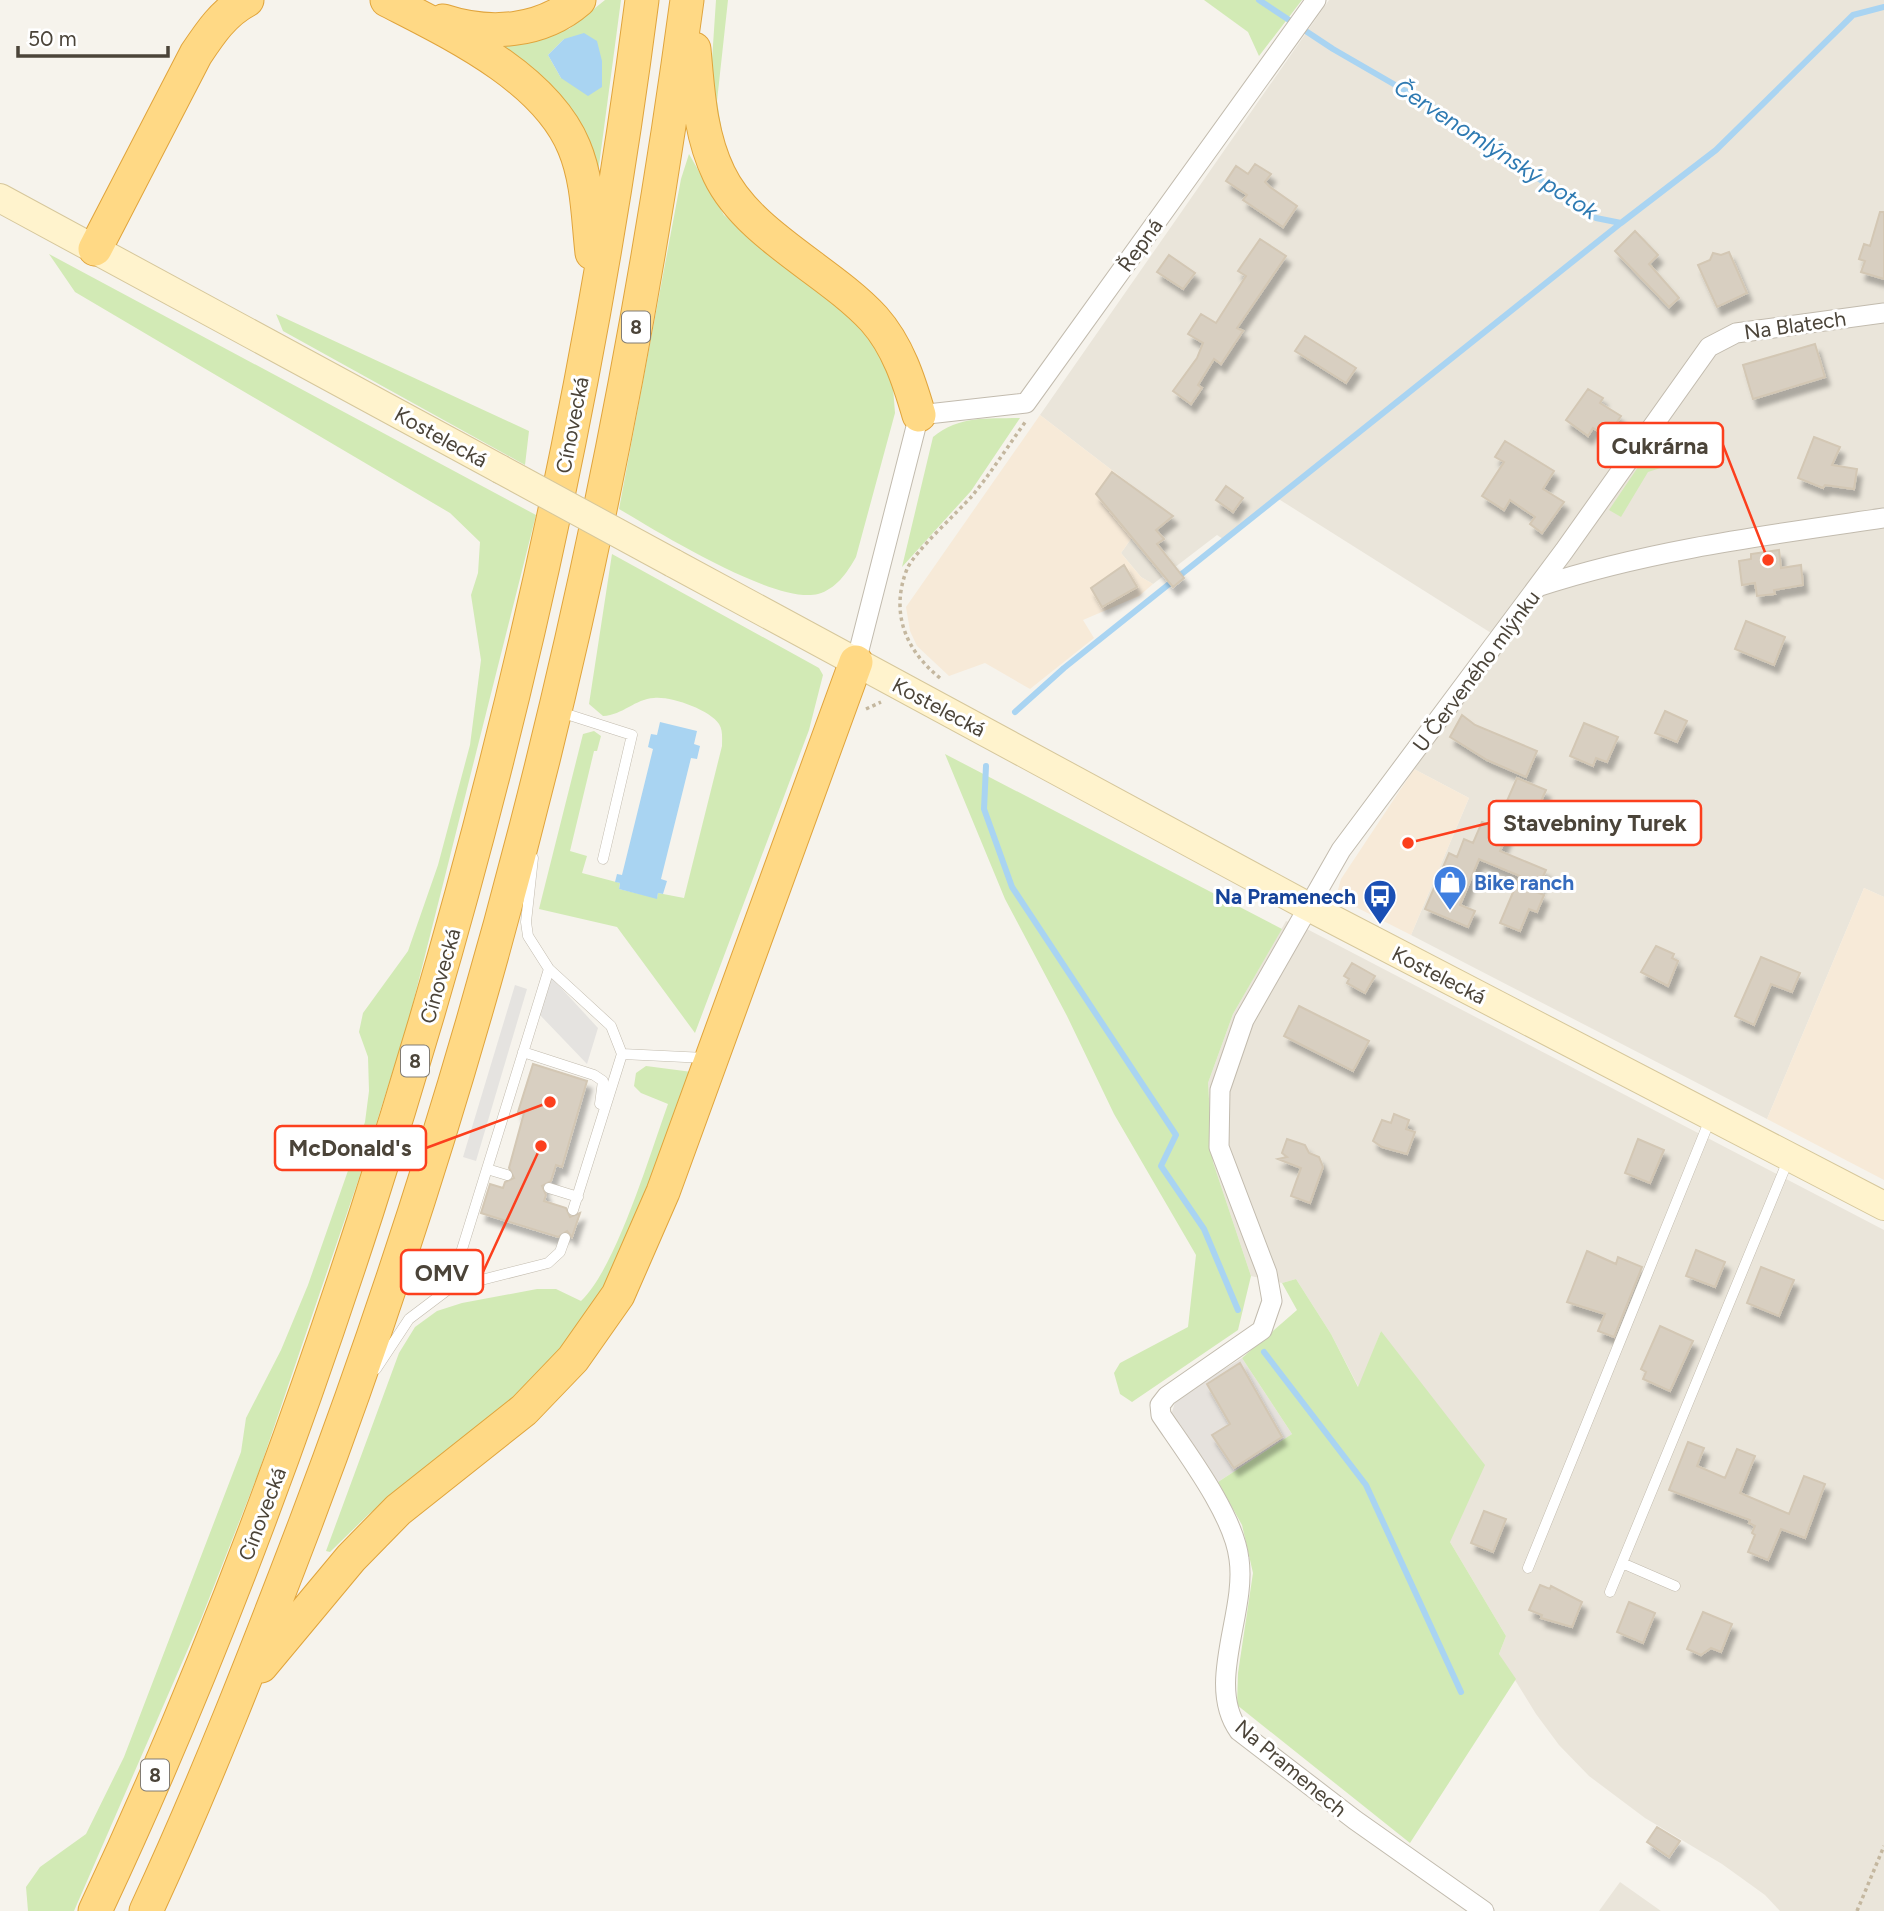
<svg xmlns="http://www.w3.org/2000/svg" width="1884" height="1911" viewBox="0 0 1884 1911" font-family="Figtree,sans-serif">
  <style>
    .residential { fill: #eae5da }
    .commercial { fill: #f7ead8 }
    .industrial { fill: #e6e2dd }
    .green { fill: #d2eab5; fill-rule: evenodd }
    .parking { fill: #e5e3e0 }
    .water { fill: #a9d4f2 }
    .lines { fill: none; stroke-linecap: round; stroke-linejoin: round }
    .stream { stroke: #a9d4f2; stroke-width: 6 }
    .building { fill: #d8cfc1; stroke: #d3c7b4; stroke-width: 2; filter: url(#shadow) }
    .service-casing { stroke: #c2bbae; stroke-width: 11 }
    .minor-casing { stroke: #c2bbae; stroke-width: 21 }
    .secondary-casing { stroke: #d6c79b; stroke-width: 30 }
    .trunk-casing { stroke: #e0a43c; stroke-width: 35 }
    .path { stroke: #c4b79f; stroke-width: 3.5; stroke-dasharray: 3.5 3.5; stroke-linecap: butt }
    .service { stroke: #fff; stroke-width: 10 }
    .minor { stroke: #fff; stroke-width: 19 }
    .secondary { stroke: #fff3cd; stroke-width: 28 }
    .trunk { stroke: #ffd985; stroke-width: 33 }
    .secondary-bridge-casing { stroke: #d6c79b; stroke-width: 30; stroke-linecap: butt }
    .secondary-bridge { stroke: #fff3cd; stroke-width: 28 }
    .labels { text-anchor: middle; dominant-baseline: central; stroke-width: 6; stroke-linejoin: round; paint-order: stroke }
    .shield { fill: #fff; stroke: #817c74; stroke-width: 2 }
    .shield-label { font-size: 19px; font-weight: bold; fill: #4b4439 }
    .street-label { font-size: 21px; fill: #4b4439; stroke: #fff }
    .shop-label { font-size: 21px; font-weight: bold; fill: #366cbe; stroke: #fff; text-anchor: start }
    .transit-label { font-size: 21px; font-weight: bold; fill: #164399; stroke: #fff; text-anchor: end }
    .water-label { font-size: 23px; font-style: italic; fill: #2e7ab2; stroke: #fff }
    .leader { fill: none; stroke: #fc3f1d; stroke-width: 2.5 }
    .callout-dot { fill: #fc3f1d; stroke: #fff; stroke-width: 2.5 }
    .callout { fill: #fff; stroke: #fc3f1d; stroke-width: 2.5 }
    .callout-label { font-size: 23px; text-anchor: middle; font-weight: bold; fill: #4b4439 }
  </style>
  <defs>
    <filter id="shadow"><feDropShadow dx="4.5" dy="8" stdDeviation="2" flood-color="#0004"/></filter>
  </defs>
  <rect width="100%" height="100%" fill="#f6f3ec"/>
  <path class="residential" d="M1329,0H1884V897L1864,888L1767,1119L1411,935L1469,798L1414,769L1507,643L1277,498L1223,539L1217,535L1153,584L1141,577L1121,553L1156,504L1040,415Z
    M1286,921L1305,928L1884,1230V1911H1780L1765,1895L1722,1864L1645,1818L1589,1776L1559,1745L1536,1714L1499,1654L1506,1636L1450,1542L1381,1331L1359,1388L1331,1334L1296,1279L1282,1283L1251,1276L1213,1162L1208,1083L1233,1014Z
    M1620,1882L1661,1911H1599Z"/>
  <path class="commercial" d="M1040,415L1156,504L1121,553L1141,577L1153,584L1139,596L1083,620L1094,638L1030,689L985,663L949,676L917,646L910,631L906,607Z
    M1414,769L1469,798L1411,935L1336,897L1341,879Z
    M1864,888L1884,897V1180L1767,1119Z"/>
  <path class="industrial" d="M1242,1358L1292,1434L1218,1482L1172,1412L1176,1399Z"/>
  <path class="green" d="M605,0H621L598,173C590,114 542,83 499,49L500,43L569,29ZM564,39L561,78L548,55Z
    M716,0H728L717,101L725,152L710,90Z
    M1204,0H1302L1259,56L1248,32Z
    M689,154L724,215L791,272L868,331L892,374L895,413L856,557C847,573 836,589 818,594C776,605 658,532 619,509L681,179Z
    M49,254L536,515L408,1023L359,1178L258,1474L201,1619L74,1911H28L26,1887L40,1867L86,1834L124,1757L241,1452L246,1418L281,1350L308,1285L365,1122L369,1091L368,1057L359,1032L363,1013L408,951L438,865L470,745L481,660L471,595L478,573L480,542L450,513L75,292Z
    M276,314L529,431L525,465L283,331Z
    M1020,418L971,491L902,567L933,437C960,415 988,419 1020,418Z
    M1661,433L1673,464L1648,472L1621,517L1609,510Z
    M612,554L819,668L823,675L809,730L695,1033L617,927L539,909L583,734L594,731L601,736L597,751H594L570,851L587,856L582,873L620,883L619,889L657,898L658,893L684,898L722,746C722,739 723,730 719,724C710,710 671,696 654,698C635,699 623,715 603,716L589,704Z
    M945,754L1282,929L1233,1014L1208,1083L1213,1162L1251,1276L1238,1330L1132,1402L1120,1394L1114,1373L1120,1363L1188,1327L1196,1255L1114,1114L1067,1016L1005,899Z
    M646,1066L692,1072L621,1259L580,1332L503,1410L369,1514L330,1552L326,1551L399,1353L415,1327L437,1311L462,1303L537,1289H556L581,1301C616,1268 650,1154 668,1104L641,1093L634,1086L636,1073Z
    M1296,1279L1331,1334L1358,1387L1381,1331L1485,1465L1450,1542L1506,1636L1499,1654L1516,1679L1410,1843L1237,1705L1238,1673L1253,1573L1242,1525L1218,1482L1292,1434L1242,1358L1297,1310L1282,1283Z"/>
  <path class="parking" d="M551,977L598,1028L587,1064L539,1014Z
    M515,985L527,989L476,1161L463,1157Z"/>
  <path class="water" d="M584,33L597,41L602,61V87L588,96L561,78L548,55L564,39Z
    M660,722L697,731L694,744L700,746L697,759L691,758L661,879L667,881L663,894L658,893L657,899L619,889L620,883L615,882L617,874L622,875L653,749L648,747L651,734L657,735Z"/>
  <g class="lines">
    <path class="stream" d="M1259,0L1333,49L1442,112L1596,218L1621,223L1716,150L1853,15L1884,7
      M1015,712L1064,668L1621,223
      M986,766L984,809L1012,887L1176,1135L1161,1166L1204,1229L1238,1310
      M1264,1352L1366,1485L1461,1692"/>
  </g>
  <path class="building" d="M1255,164L1271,174L1265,182L1270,187L1297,206L1283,227L1243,200L1247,195L1226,181L1236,166L1248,174Z
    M1880,212H1884V279L1861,272L1865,261L1859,259L1864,244L1870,246Z
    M1635,231L1658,255L1649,264L1679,298L1669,307L1615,251Z
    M1260,239L1286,256L1237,328L1243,331L1221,364L1214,359L1198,385L1202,388L1191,404L1173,391L1197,358L1203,343L1188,334L1201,314L1216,323L1246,276L1238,271Z
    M1729,252L1747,293L1717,307L1698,265L1710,260L1713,253L1721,255Z
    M1169,255L1195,273L1183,289L1157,272Z
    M1305,336L1356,368L1346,383L1295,351Z
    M1815,344L1825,377L1753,399L1743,365Z
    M1588,389L1603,398L1600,403L1621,416L1607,437L1593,428L1588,436L1566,420Z
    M1814,437L1840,447L1832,465L1857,469L1854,489L1825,485L1823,488L1798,478Z
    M1505,441L1554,471L1543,489L1564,502L1542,533L1530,524L1535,517L1510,500L1504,510L1482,496L1504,462L1495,457Z
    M1112,472L1173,516L1156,530L1164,539L1157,544L1184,578L1173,587L1096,494Z
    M1226,486L1243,498L1233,512L1216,500Z
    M1779,550L1781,568L1801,565L1803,585L1774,590L1775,594L1757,596L1755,583L1742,585L1739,561L1751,559V554Z
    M1124,565L1137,587L1102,607L1091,588Z
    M1746,621L1785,637L1774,665L1735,649Z
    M1665,711L1687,721L1677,742L1655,733Z
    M1462,715L1475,725L1537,751L1526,777L1487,760L1450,737Z
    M1584,723L1618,737L1607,762L1596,758L1593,766L1570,756Z
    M1517,778L1546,790L1531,824L1503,810Z
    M1482,822L1508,833L1500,851L1546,870L1536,892L1544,895L1537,912L1529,909L1520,931L1500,923L1520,876L1479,859L1460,905L1475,911L1468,927L1425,909L1449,853L1457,857L1464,839L1473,843Z
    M1656,946L1674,954L1672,958L1678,961L1668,986L1641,972Z
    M1761,957L1800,973L1792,992L1771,984L1754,1025L1735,1016Z
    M1352,963L1375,976L1365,993L1347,983L1349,979L1344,976Z
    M1299,1006L1369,1041L1353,1071L1284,1036Z
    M533,1064L587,1081L562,1167L556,1165L551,1181L542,1186L546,1195L544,1201L566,1208L570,1217L580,1213L572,1237L567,1231L558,1237L481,1213L490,1184L503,1188L505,1182L514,1178L509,1168L524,1113L518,1112Z
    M1394,1114L1409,1120L1406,1129L1415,1132L1407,1154L1382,1147L1373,1141L1382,1120L1391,1123Z
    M1287,1139L1305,1145L1309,1153L1319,1157L1323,1167L1310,1203L1291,1196L1301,1168L1278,1159L1287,1157L1282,1153Z
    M1638,1139L1664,1150L1650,1183L1625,1173Z
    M1696,1250L1725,1262L1715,1287L1686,1276Z
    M1587,1251L1616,1264L1618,1257L1642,1267L1614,1337L1598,1331L1605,1314L1567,1302Z
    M1761,1267L1794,1280L1779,1316L1747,1303Z
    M1660,1326L1693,1341L1670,1391L1643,1379L1646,1372L1641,1369Z
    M1240,1363L1282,1437L1234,1468L1212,1435L1230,1424L1207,1384Z
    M1688,1442L1704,1448L1697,1466L1725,1478L1737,1449L1755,1456L1740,1493L1789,1514L1804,1476L1825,1484L1805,1538L1781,1529L1768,1560L1748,1552L1755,1535L1752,1533L1755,1526L1749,1523L1750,1520L1669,1490Z
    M1484,1511L1506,1519L1493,1552L1471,1543Z
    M1540,1585L1550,1589L1551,1586L1582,1602L1572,1627L1541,1618L1542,1615L1529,1610Z
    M1629,1602L1655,1613L1643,1643L1617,1632Z
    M1703,1612L1732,1624L1721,1652L1711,1648L1701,1655L1687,1649Z
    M1657,1827L1680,1841L1669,1857L1647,1842Z"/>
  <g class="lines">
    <defs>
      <path id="service" d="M560,712L632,735L603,859
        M549,969L611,1026L622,1054L573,1210
        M523,1052L594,1075L603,1081L600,1104
        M622,1054L706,1058
        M487,1169L507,1175
        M549,1188L578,1197
        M450,1288L548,1263L560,1252L565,1238
        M376,1369L409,1319L450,1288L549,969L528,936L526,922L533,858
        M1622,1563L1675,1586
        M1528,1568L1711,1117
        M1610,1592L1789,1158"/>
      <path id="minor" d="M1537,587C1649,550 1768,535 1884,518
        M856,662L919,415L1026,403L1316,0
        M1484,1911L1355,1820L1239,1731C1205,1684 1247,1613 1239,1559C1234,1515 1186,1452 1161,1415L1160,1405L1167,1396L1262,1330L1272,1301L1267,1273L1219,1147L1220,1090L1244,1020L1341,850L1564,551L1709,347L1736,333L1884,313"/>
      <path id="secondary" d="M0,198L500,469
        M673,563L1307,906L1884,1206"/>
      <path id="trunk" d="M387,0C451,33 545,77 574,147C588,180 588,218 592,253
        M443,21C489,36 541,33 579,0
        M694,49C698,92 700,135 719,174C748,235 829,270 874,319C898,346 909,381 919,415
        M95,249L196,54C210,33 224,12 247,0
        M261,1666L351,1558L398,1510L524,1410L573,1359L618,1295L663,1192L856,662
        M95,1911C202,1684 290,1449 367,1211C495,816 589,411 642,0
        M146,1911C205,1784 256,1653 306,1522C492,1031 617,520 687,0"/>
    </defs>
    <use href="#service" class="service-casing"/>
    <use href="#minor" class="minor-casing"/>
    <use href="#secondary" class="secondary-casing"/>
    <use href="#trunk" class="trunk-casing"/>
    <path class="path" d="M940,678C905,650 890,612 907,569C915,551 957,513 972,496C991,473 1008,446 1026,421
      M866,709L881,702
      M1857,1911L1884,1846"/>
    <use href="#service" class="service"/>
    <use href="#minor" class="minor"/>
    <use href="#secondary" class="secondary"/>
    <use href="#trunk" class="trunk"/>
    <defs>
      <path id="secondary-bridge" d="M500,469L673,563"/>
    </defs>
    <use href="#secondary-bridge" class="secondary-bridge-casing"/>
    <use href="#secondary-bridge" class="secondary-bridge"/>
  </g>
  <defs>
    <symbol id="shop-pin" viewBox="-11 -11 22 30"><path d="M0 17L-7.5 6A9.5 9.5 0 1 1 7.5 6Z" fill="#3f7fe0" stroke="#fff"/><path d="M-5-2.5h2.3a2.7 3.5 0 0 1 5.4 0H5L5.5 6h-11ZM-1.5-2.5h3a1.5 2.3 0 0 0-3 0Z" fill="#fff"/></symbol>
    <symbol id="bus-pin" viewBox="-11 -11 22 30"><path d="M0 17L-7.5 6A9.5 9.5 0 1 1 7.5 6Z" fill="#1a4fb4" stroke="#fff"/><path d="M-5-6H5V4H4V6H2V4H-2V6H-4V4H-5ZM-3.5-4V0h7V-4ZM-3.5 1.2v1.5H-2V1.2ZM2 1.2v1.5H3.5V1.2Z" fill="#fff"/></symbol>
  </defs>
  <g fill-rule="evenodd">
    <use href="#shop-pin" x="1431" y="863" width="38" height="52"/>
    <use href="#bus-pin" x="1361" y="877" width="38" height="52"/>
  </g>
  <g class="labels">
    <g class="shield">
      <rect x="622" y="311.5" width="28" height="31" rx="5"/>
      <rect x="401" y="1045.5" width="28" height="31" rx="5"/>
      <rect x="141" y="1759.5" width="28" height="31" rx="5"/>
    </g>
    <g class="shield-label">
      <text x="636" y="327">8</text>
      <text x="415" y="1061">8</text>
      <text x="155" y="1775">8</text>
    </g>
    <g class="street-label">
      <text transform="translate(1140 245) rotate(-54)">Řepná</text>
      <text transform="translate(1795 325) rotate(-8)">Na Blatech</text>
      <text transform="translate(572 425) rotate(-79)">Cínovecká</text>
      <text transform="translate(441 437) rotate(29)">Kostelecká</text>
      <text transform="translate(1476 671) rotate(-53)">U Červeného mlýnku</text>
      <text transform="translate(939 707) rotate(28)">Kostelecká</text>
      <text transform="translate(1439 975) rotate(27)">Kostelecká</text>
      <text transform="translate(440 976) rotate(-74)">Cínovecká</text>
      <text transform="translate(262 1514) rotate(-69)">Cínovecká</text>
      <text transform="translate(1291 1768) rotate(40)">Na Pramenech</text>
    </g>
    <g class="shop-label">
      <text x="1474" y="882">Bike ranch</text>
    </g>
    <g class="transit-label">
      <text x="1356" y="896">Na Pramenech</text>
    </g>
    <g class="water-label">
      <text transform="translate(1496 149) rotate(33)">Červenomlýnský potok</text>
    </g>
  </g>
  <path class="leader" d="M1768 560L1723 445M1408 843L1489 823M550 1102L426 1148M541 1146L483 1272"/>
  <g class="callout-dot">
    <circle cx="1768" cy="560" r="7"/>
    <circle cx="1408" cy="843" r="7"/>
    <circle cx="550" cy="1102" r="7"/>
    <circle cx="541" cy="1146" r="7"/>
  </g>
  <g class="callout">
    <rect x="1598" y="423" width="125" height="44" rx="7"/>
    <rect x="1489" y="801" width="212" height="44" rx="7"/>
    <rect x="275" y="1126" width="151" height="44" rx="7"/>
    <rect x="401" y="1250" width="82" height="44" rx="7"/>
  </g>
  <g class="callout-label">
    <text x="1660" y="454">Cukrárna</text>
    <text x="1595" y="831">Stavebniny Turek</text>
    <text x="350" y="1156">McDonald's</text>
    <text x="442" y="1281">OMV</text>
  </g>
  <path d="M18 46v10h150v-10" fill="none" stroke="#4b4439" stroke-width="3.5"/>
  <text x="28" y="46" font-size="21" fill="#4b4439" stroke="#ffffff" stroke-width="5" paint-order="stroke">50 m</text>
</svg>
